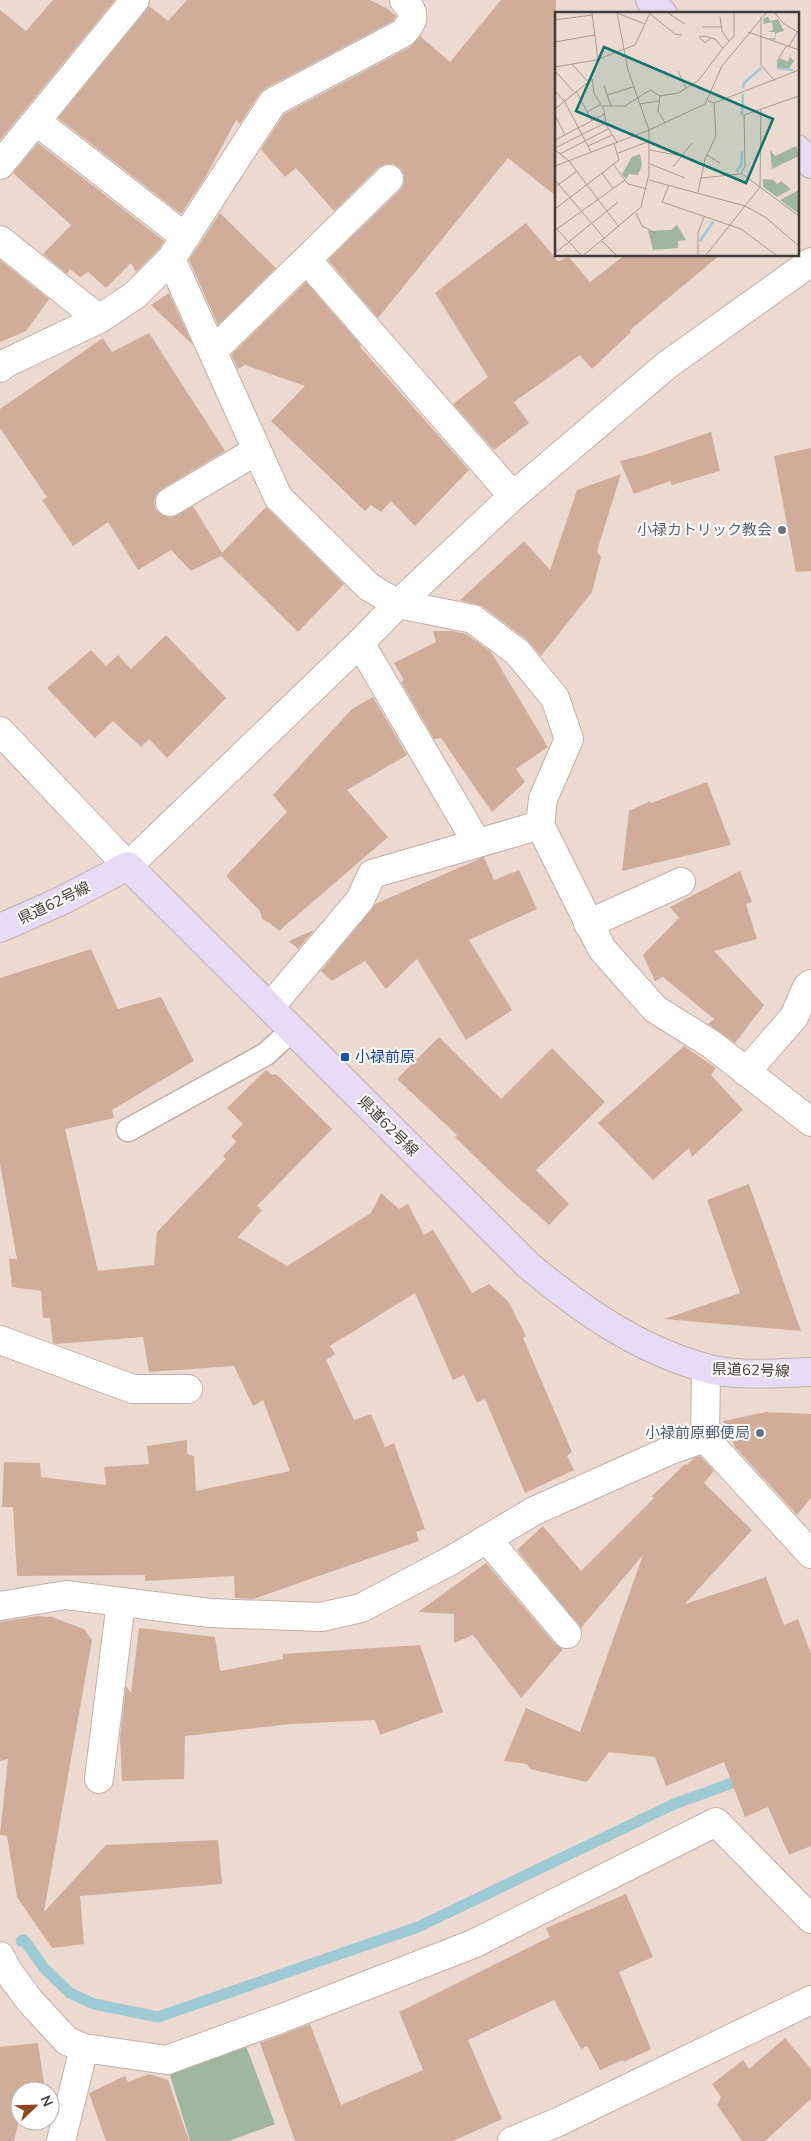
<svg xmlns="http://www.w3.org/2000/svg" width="811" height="2141" viewBox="0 0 811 2141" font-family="'Nunito Sans','Noto Sans JP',sans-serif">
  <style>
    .green { fill: #9eb79e }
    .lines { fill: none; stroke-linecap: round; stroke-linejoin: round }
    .stream { stroke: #9ecad4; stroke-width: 11 }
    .building { fill: #cfad99 }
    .service-casing { stroke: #c1b0a7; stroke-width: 25 }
    .minor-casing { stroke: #c1b0a7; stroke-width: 30 }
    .tertiary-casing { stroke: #c1b0a7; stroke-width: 30 }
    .secondary-casing { stroke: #c1b0a7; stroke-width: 30 }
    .service { stroke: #fff; stroke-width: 22 }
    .minor { stroke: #fff; stroke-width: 28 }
    .tertiary { stroke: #fff; stroke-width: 28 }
    .secondary { stroke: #e7daf4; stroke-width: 28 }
    .worship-dot { fill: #6b7280; stroke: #fff; stroke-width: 2 }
    .transit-dot { fill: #1a4fb4; stroke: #fff; stroke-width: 2 }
    .service-dot { fill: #5c6f8a; stroke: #fff; stroke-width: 2 }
    .labels { text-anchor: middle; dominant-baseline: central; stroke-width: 4; stroke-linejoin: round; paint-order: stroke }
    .worship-label { font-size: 15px; fill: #5b616d; stroke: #fff; text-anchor: end }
    .street-label { font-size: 15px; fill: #413a36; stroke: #fff }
    .transit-label { font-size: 15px; fill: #164399; stroke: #fff; text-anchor: start }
    .service-label { font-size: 15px; fill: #4e5e75; stroke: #fff; text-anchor: end }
    .inset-river { fill: none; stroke: #9ecad4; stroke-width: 2.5 }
    .inset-road { fill: none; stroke: #a89a93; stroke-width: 1 }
    .view { fill: #0f766e; fill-opacity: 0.15; stroke: #0f766e; stroke-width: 2.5 }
    .inset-edge { fill: none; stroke: #413a36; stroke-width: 2.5 }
  </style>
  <rect width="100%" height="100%" fill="#ecdad1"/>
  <path class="green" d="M245,2043L275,2124L229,2141H190L170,2075Z"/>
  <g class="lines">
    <path class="stream" d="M21,1941L24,1940L44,1968L70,1993L94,2004L158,2017L418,1927L674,1804L746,1778"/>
  </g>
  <path class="building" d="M53,0H115L0,140V10L26,31Z
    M187,0H370L388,9L396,16L393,21L266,88L260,93L240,124L236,120L205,178L181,214L58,118L149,6L168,21Z
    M501,0H556V196L508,158L378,318L328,260L400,190L404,183V176L400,168L393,164H386L378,168L334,211L296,168L285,177L261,149L284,114L410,47L420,36L450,62Z
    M38,143L164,241L159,249L136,272L131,263L106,288L88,272L80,277L70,269L67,274L43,254L71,225L13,173Z
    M220,213L276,268L218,325L189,260Z
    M526,223L558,261L569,257L590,282L625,255H720L630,330L631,332L592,369L580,355L514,402L529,423L494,450L453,404L488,377L435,293Z
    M0,260L49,299L26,331L0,342Z
    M306,282L361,345L360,347L469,470L415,526L391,501L381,512L371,505L365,511L271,421L305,386L245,365L238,369L231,355Z
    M169,293L193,345L151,305Z
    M149,333L225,451L162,489L156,495L154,502L156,510L162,515L171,518L193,506L222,553L266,507L344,584L298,632L221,556L191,571L171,550L138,570L108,522L73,546L42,500L47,497L0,428V409L103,338L112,352Z
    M711,432L720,471L672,485L670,481L634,494L620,461L644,455Z
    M811,448V571L796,572L774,456Z
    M621,474L597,551L601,557L592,592L541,656L527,640L482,606L460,600L524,541L550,570L577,490Z
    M433,631H452L466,634L491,652L548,747L516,769L525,782L492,812L441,738L434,739L401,682L404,680L394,663L436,642Z
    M166,635L226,698L167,758L149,739L141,747L113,721L95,738L47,688L91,650L106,666L118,655L131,669Z
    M373,697L407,755L347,790L388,837L279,931L270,923L262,919L260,911L226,876L287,812L273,795L352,709Z
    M707,782L731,845L622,871L629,811L650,801L651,803Z
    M484,857L494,880L519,870L537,909L469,940L512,1010L466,1040L417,959L386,989L365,961L332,981L321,971L375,904Z
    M740,871L752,902L746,904L757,939L714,951L764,1005L735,1043L708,1024L714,1019L663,977L655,981L643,955L679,918L670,907Z
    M314,930L298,949L289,941Z
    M91,949L118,1009L161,997L194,1061L112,1110L114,1118L65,1129L98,1271L154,1265L157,1232L226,1159L223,1156L236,1142L231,1136L243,1124L227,1108L266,1070L272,1075L276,1074L332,1129L257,1206L262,1210L238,1237L287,1266L371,1213L381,1193L399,1209L408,1204L424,1235L433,1230L472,1293L489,1284L508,1301L526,1336L523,1338L572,1452L567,1456L574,1470L525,1493L485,1399L477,1403L464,1375L453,1380L415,1293L330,1346L335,1354L326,1360L354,1420L371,1414L385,1447L394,1443L425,1529L416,1532L419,1541L253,1599L235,1598L234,1576L145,1581V1575L17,1576L13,1507H2L4,1462L40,1463L41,1477L106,1485L104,1467L149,1464L147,1446L187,1440V1454L194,1456L196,1491L290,1471L263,1400L253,1406L234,1366L149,1372L143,1337L56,1344L53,1343L50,1318H43L41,1291L12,1287L9,1259H17L0,1164V978Z
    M439,1037L501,1099L552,1048L605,1102L536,1170L569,1204L549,1225L505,1186L455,1137L457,1135L397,1079Z
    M684,1046L716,1068L711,1075L743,1110L692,1157L689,1148L653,1180L598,1123Z
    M749,1184L801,1331L664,1319L740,1293L707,1200Z
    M767,1412L811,1414V1498L797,1515L735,1447L723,1421Z
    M700,1456L714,1471L704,1483L752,1530L685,1604L766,1577L784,1625L798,1619L811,1654V1846L789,1855L768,1807L745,1817L724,1762L666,1786L655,1757L609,1752L587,1782L530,1769L527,1764L504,1761L526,1708L580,1732L643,1555L581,1628L517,1550L543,1526L581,1571L654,1498L652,1496L685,1464L687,1465L694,1458Z
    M486,1563L555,1644L563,1649L521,1698L473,1635L454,1643V1614L418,1612Z
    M37,1616L52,1617L84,1629L92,1640L44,1912L106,1845L218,1840L222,1884L80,1896L84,1944L52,1948L17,1897L7,1836L0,1835L8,1759L0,1761V1622Z
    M139,1628L215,1637L220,1671L283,1659V1654L420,1645L443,1712L380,1735L375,1720L291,1724L185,1736L184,1779L122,1781L120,1737L126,1686L131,1693Z
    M626,1894L653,1957L619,1972L651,2049L624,2062L623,2060L600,2070L587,2046L581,2049L554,2000L468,2040L502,2119L453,2141H295L260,2043L310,2024L341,2105L423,2070L399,2012L550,1937L546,1928Z
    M785,2038L811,2069V2099L765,2141H742L717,2105L721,2097L712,2084L743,2060L749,2069Z
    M38,2043L45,2091H20V2115L14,2141H0V2047Z
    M149,2074L168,2080L189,2141H106L89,2093L125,2076L128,2082Z"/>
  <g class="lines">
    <defs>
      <path id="service" d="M128,1130L266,1054L292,1030"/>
      <path id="minor" d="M36,121L185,237
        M0,165L135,0
        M0,240L99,319
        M171,259L278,497L369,587L398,604L473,619L517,652L555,698L569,739L543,799L540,825L602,949L655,1009L711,1044L811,1122
        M307,260L513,496
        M213,351L389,179
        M0,368L4,364L99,319L135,295L171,259L273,102L403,33C415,19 416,15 404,0
        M170,502L256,451
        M360,643L477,843
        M588,924L681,882
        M270,1007L360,900L372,874L540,825
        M746,1072L794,1017L807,987L811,984
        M0,1340L133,1389H188
        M706,1368L705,1438L811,1554
        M487,1539L567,1634
        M0,1606L66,1595L210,1613L321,1617L361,1608L450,1561L534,1511L673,1449L705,1438
        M99,1779L121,1602
        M0,1956L8,1971L30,2001L67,2041L84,2048L167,2060L280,2019L473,1944L716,1822L811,1919
        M61,2141L84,2048
        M512,2141L558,2122L811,2000"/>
      <path id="tertiary" d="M0,731L128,866L360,643L398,604L513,496L667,365L811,262"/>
      <path id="secondary" d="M650,0L663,14
        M797,149L811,164
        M0,928L61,901L128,866L529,1266C582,1310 637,1349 705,1368C737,1377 778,1373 811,1372"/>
    </defs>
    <use href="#service" class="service-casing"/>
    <use href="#minor" class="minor-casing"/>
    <use href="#tertiary" class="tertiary-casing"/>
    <use href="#secondary" class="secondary-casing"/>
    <use href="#service" class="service"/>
    <use href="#minor" class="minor"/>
    <use href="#tertiary" class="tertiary"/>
    <use href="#secondary" class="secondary"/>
  </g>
  <circle class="worship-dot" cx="782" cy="530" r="5"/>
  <rect class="transit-dot" x="340" y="1052" width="10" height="10" rx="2.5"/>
  <circle class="service-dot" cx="760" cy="1433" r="5"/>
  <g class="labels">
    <g class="worship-label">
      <text x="772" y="530">小禄カトリック教会</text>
    </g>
    <g class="street-label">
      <text transform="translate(54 903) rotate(-26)">県道62号線</text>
      <text transform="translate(388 1126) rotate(45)">県道62号線</text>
      <text transform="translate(751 1370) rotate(2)">県道62号線</text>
    </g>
    <g class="transit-label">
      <text x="355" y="1057">小禄前原</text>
    </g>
    <g class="service-label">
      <text x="750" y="1433">小禄前原郵便局</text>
    </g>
  </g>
  <g transform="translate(555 12)">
    <rect width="244" height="244" fill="#ecdad1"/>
    <path d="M213,4L215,9L223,7L229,19L221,21L220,28L212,26H220V20H213L218,18L217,10L209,12L208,7ZM237,38L235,45L239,49L234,56H222V50L225,46L233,50ZM241,134L244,144L217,157L215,138L220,144ZM85,142L87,153L83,163L74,162L71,167L67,162L77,145ZM208,167L219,168L222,172L226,169L236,177L222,185L208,175ZM244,178V202L225,188ZM122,213L131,228L123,229V236L98,238L93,219L116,218Z" fill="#9eb79e"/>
    <path class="inset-river" d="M223,56L238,58M188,76L189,71L206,56M187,103L188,82M181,160L186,154L187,139M145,229L158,210"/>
    <path class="inset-road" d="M37,1L43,48M62,1L90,12M94,1L120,22L127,23M113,1L130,12M220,1L228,11L244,21M165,5L167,19L174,29M206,5V53L220,69M0,8L37,3M148,15H166M193,20L244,38M156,26L150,31L144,25L149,24L160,27L168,36L179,24V1M0,30L40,23M234,34L243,19M222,49L232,33M17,52L32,69M0,55L41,48L80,33L95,1M0,59L19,80M123,59L131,76M49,74L56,94M0,79L10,90L36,140M21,79L37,109M52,83L78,75M105,84L103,99L110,111M244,85V117M153,89L159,91L244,58M84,92L104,89M48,94H70L95,78L105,84L123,81L143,69L168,36M0,97L37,67L39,81L49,98L51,113L62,130M32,100L46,92M0,103L10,123M0,128L50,102M33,134L57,123M0,136L50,111M0,138L14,149L64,215M95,138L127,144M63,141L95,129M5,142L53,117M152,143L165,151M58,152L73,172L92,177M95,152L130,166M0,154L94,118L73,58L62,1M118,155L137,131M47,161L58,176M186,161L244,204M146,166L185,162L190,155L189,103L244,84M0,168L50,227M94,168L190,194L210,205L244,234M114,173L107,190L186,217L221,243M0,175L22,159M143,180L150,147L161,124L159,91M0,197L64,148L59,131M81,201L87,214L102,222M0,215L26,243M2,217L70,168M47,229L61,243M0,241L63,190M29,243L86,195L94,162V118L150,92L167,54L211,1M143,243V221L149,205M151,243L205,175L206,97"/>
    <path class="view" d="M49,35L218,107L191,171L21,99Z"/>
    <rect width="244" height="244" class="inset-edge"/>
  </g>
  <g transform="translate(35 2106) rotate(67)"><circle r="24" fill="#ffffff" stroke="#b3b0af"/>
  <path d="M0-4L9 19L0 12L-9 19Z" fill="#8c481b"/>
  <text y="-8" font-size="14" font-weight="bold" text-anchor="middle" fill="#413a36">N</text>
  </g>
</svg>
